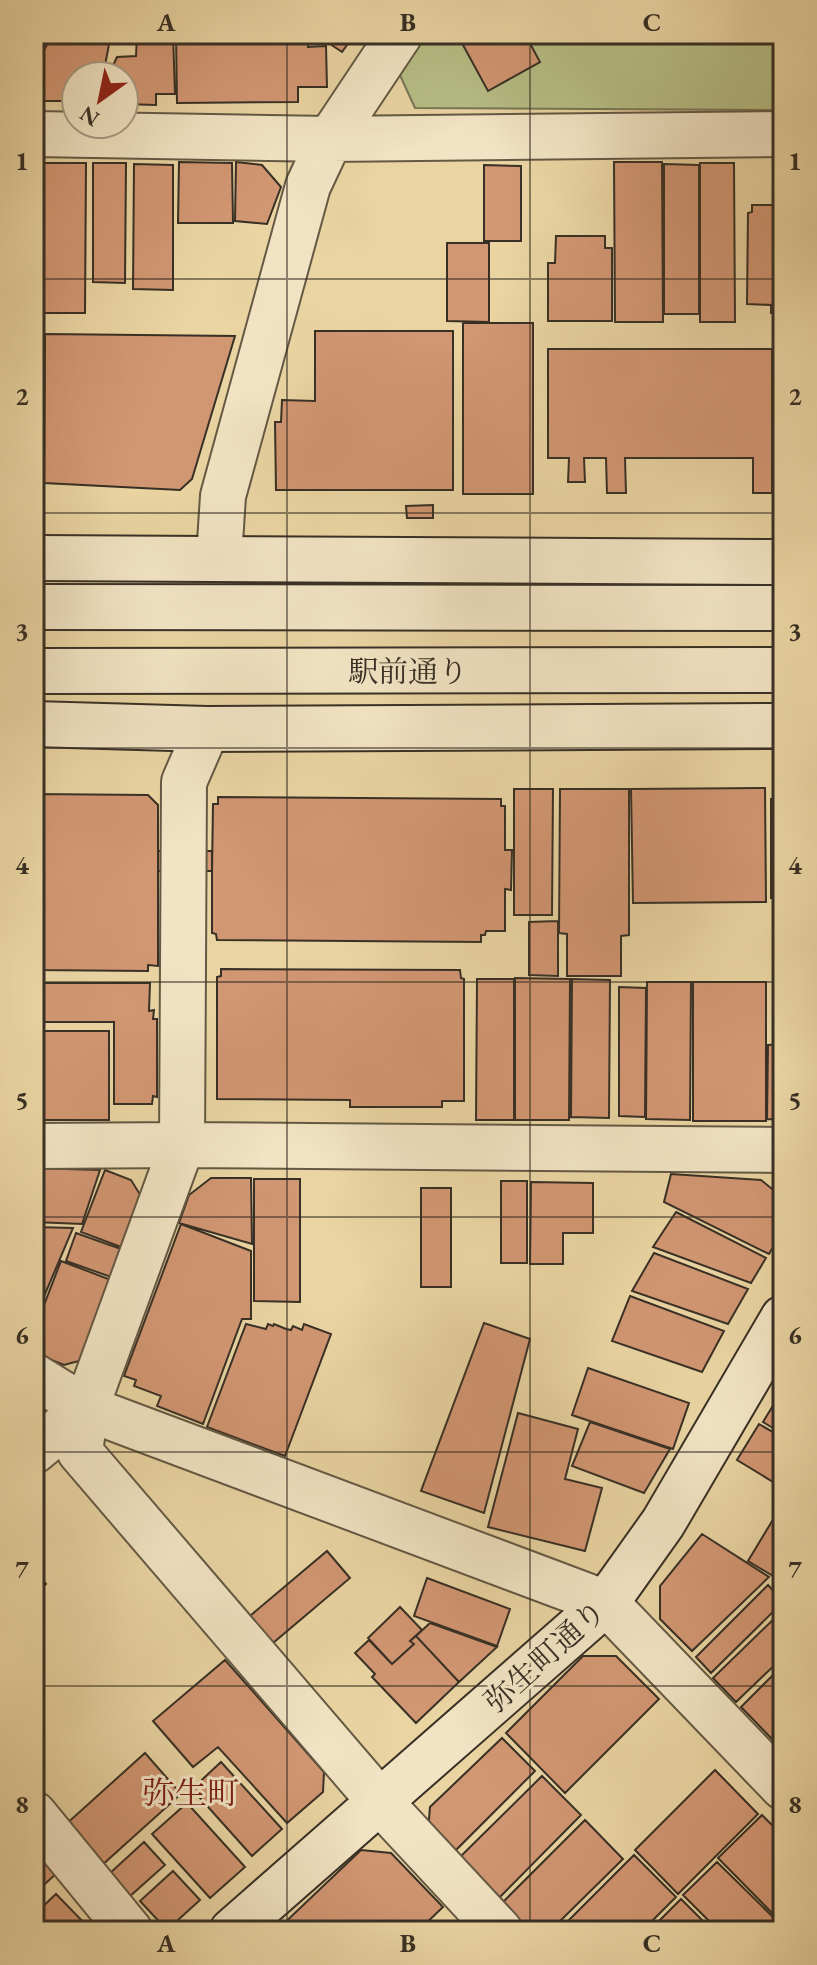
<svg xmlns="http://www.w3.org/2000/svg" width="817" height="1965" viewBox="0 0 817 1965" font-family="'EB Garamond','Noto Serif JP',serif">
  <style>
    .green { fill: #b6bd85; stroke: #777655; stroke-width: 2 }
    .building { fill: #d19672; stroke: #383025; stroke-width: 2 }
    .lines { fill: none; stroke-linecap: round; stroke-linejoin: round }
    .street-casing { stroke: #645944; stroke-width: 48 }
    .secondary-casing { stroke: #383025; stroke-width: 48 }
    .street { stroke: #f1e3c3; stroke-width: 44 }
    .secondary { stroke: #f1e3c3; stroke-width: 44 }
    .grid { fill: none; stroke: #383025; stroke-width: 2; stroke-opacity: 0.55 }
    .labels { text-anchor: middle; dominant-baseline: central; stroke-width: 6; stroke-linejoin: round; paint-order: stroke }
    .street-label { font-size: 30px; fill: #383025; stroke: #f1e3c3 }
    .neighbourhood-label { font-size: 32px; fill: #7a1f14; stroke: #f1e3c3 }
    .neatline { fill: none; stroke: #383025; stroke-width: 3 }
    .grid-label { font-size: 26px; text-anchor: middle; font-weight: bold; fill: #383025 }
  </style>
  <rect width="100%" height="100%" fill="#e9d4a2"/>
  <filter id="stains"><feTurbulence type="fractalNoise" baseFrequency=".0025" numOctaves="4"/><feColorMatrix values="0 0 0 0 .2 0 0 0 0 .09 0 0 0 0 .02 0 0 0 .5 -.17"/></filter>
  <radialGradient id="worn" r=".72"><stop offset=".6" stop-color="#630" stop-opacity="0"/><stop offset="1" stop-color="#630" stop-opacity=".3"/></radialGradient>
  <path class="green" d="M426,34H783V110L415,108L399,73Z"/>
  <path class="building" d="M53,34H102L110,39L103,76H76V101H41L34,87V68Z
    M137,34H173L175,94H156V105L124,104V76H108L117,57L136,56Z
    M176,34H292V37L308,38V47L326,46L327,87H298V102L177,103Z
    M315,34H355L342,52Z
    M457,34H525L540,62L488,91Z
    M34,162H37L36,311H34Z
    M179,162L232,163L233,223H178Z
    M236,162L262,165L281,187L267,224L235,221Z
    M614,162H662L663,322H615Z
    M43,163H86L85,313H42Z
    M93,163H126L125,283L93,282Z
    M700,163H734L735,322H700Z
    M134,164L173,165V290L133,289Z
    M664,164L699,165V314H664Z
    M484,165L521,166V241H484Z
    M752,205H783V313H771V305L747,304L748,213L752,212Z
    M556,236H605V248H612V321H548V263H555Z
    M447,243H489V322L447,321Z
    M34,318H37L35,485H34Z
    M463,323H533V494H463Z
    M782,328H783V410H782Z
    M315,331H453V490H276L275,422H281L282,400L315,401Z
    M45,334L235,336L192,479L180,490L44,483Z
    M548,349H772V493H753V458H625L626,493H607L606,458H584L585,482H568L569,458H548Z
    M433,505V518H407L406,506Z
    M765,788L766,902L633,903L631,789Z
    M514,789H553L552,915H514Z
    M560,789H629V935L621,936V976H567V934L559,933Z
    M34,794L148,795L158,805V966L148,965V971L34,970Z
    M218,797L501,799V806H505V850H512L511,890L505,889V931H486L485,935H481V942L217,940L216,934L212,933V871L213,804H218Z
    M771,799H783V898H771Z
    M158,851H212V871H158Z
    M558,921V976L529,975V922Z
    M221,969L460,970L461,978L464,979V1101H442V1107H350V1100L217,1099V977L221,976Z
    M515,978L570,979L569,1120H515Z
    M477,979H514V1120H476Z
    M572,979L610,980L609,1118L571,1117Z
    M647,982H691L690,1120L646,1119Z
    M693,982H766V1121H693Z
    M43,983H150L149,1011L154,1010L153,1019H157V1097L153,1096L152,1104H114V1022H43Z
    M619,987L646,988L645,1117L619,1116Z
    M40,1031H109V1120H41Z
    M783,1044V1120L767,1119L768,1045Z
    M34,1168L100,1170L82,1224L34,1222Z
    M105,1170L131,1180L141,1196L121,1247L81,1232Z
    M671,1174L761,1180L783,1198V1230L769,1254L664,1202Z
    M211,1178H251L252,1244L179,1223L189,1195Z
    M254,1179H300V1302L254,1301Z
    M501,1181H527V1263H501Z
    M531,1182L593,1183V1233H563V1264H530Z
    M421,1188H451V1287H421Z
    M676,1212L766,1258L751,1283L653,1247Z
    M181,1224L251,1251V1319H242L203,1424L157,1406L161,1396L134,1386L136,1380L124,1376Z
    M34,1227L73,1228L34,1320Z
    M76,1233L121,1249L111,1277L66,1261Z
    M654,1253L748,1289L728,1324L632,1291Z
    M61,1261L111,1280L79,1361L64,1365L34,1353V1331Z
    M630,1296L724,1331L702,1372L612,1341Z
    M484,1323L530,1339L484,1513L421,1491Z
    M246,1324L266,1329L268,1324L273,1326L274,1324L286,1329L291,1330L293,1326L302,1330L304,1324L331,1334L285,1456L207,1427Z
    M588,1368L689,1403L673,1449L572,1415Z
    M783,1389V1434L763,1422Z
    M518,1413L578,1429L565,1479L602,1488L585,1551L488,1527Z
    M590,1422L670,1449L644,1493L572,1466Z
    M759,1424L783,1438V1488L737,1460Z
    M783,1503V1582L748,1561Z
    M702,1534L769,1577L692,1651L660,1619V1586Z
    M327,1551L350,1578L267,1648L244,1621Z
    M34,1570L46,1584L34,1594Z
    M427,1578L510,1609L497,1646L414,1616Z
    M768,1585L783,1602L711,1673L696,1657Z
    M400,1607L422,1630L410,1641L414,1644L392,1664L368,1638Z
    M783,1610V1657L736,1702L713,1678Z
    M430,1623L497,1647L459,1682L416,1636Z
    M416,1636L459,1682L416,1723L372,1677L375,1674L355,1653L369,1640L392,1664L414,1644L410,1641Z
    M583,1656H616L659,1699L565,1793L506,1733Z
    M225,1660L324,1772L323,1792L287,1823L218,1747L193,1767L153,1721Z
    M783,1665V1728L772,1739L741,1707Z
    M502,1738L535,1771L451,1855L428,1831L430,1807Z
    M145,1753L181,1794L101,1866L64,1826Z
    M221,1762L282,1829L252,1856L192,1789Z
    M715,1770L758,1814L678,1894L635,1850Z
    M542,1776L581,1815L497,1900L457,1860Z
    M187,1803L245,1867L210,1898L152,1834Z
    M762,1815L783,1836V1914L778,1919L718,1858Z
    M585,1820L623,1859L550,1931H527L501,1904Z
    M144,1842L165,1865L129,1897L109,1874Z
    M34,1845L58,1872L34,1894Z
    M361,1850L391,1853L443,1907L418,1931H276Z
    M634,1855L676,1897L642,1931H558Z
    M717,1862L777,1921L766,1931H719L683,1895Z
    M173,1871L200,1900L167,1930L140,1901Z
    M56,1894L92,1931H34V1915Z
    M681,1899L713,1931H649Z"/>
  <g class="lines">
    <defs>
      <path id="street" d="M34,134L330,139L783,134
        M219,558L223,496L308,186L330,139L400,34
        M34,1146L182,1145L783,1150
        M34,1376L86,1408L80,1452L381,1803L500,1931
        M86,1408L606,1603L783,1787
        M34,1451L86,1408L182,1145L184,782L207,729
        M34,1814L130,1931"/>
      <path id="secondary" d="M34,558L783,562
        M34,607L783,608
        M34,671L783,670
        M34,724L207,729L783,726
        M232,1931L606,1603L663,1523L783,1318"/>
    </defs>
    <use href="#street" class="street-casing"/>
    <use href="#secondary" class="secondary-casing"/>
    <use href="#street" class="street"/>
    <use href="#secondary" class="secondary"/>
  </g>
  <path class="grid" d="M287,34V1931M530,34V1931M34,279H783M34,513H783M34,748H783M34,982H783M34,1217H783M34,1452H783M34,1686H783"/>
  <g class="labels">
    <g class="street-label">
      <text x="408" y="671">駅前通り</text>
      <text transform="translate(545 1656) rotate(-42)">弥生町通り</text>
    </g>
    <g class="neighbourhood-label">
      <text x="191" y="1793">弥生町</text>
    </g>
  </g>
  <rect width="817" height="1965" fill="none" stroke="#e9d4a2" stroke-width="88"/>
  <g transform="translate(100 100) rotate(213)"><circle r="38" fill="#f1e3c3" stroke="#a79b84" stroke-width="2"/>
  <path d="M0-6L14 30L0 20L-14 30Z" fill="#8f2418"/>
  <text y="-12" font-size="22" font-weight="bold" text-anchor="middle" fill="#383025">N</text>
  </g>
  <rect x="44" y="44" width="729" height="1877" class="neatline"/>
  <g class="grid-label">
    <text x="166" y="31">A</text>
    <text x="408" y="31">B</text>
    <text x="652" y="31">C</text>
    <text x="22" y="170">1</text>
    <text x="795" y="170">1</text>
    <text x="22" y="405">2</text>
    <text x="795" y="405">2</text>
    <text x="22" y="640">3</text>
    <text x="795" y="640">3</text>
    <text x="22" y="874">4</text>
    <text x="795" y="874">4</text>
    <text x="22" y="1109">5</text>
    <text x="795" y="1109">5</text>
    <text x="22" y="1344">6</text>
    <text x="795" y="1344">6</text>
    <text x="22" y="1578">7</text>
    <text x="795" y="1578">7</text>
    <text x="22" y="1813">8</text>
    <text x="795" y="1813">8</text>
    <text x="166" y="1952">A</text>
    <text x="408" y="1952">B</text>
    <text x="652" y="1952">C</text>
  </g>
  <rect width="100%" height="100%" filter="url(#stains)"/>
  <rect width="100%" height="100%" fill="url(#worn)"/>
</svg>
